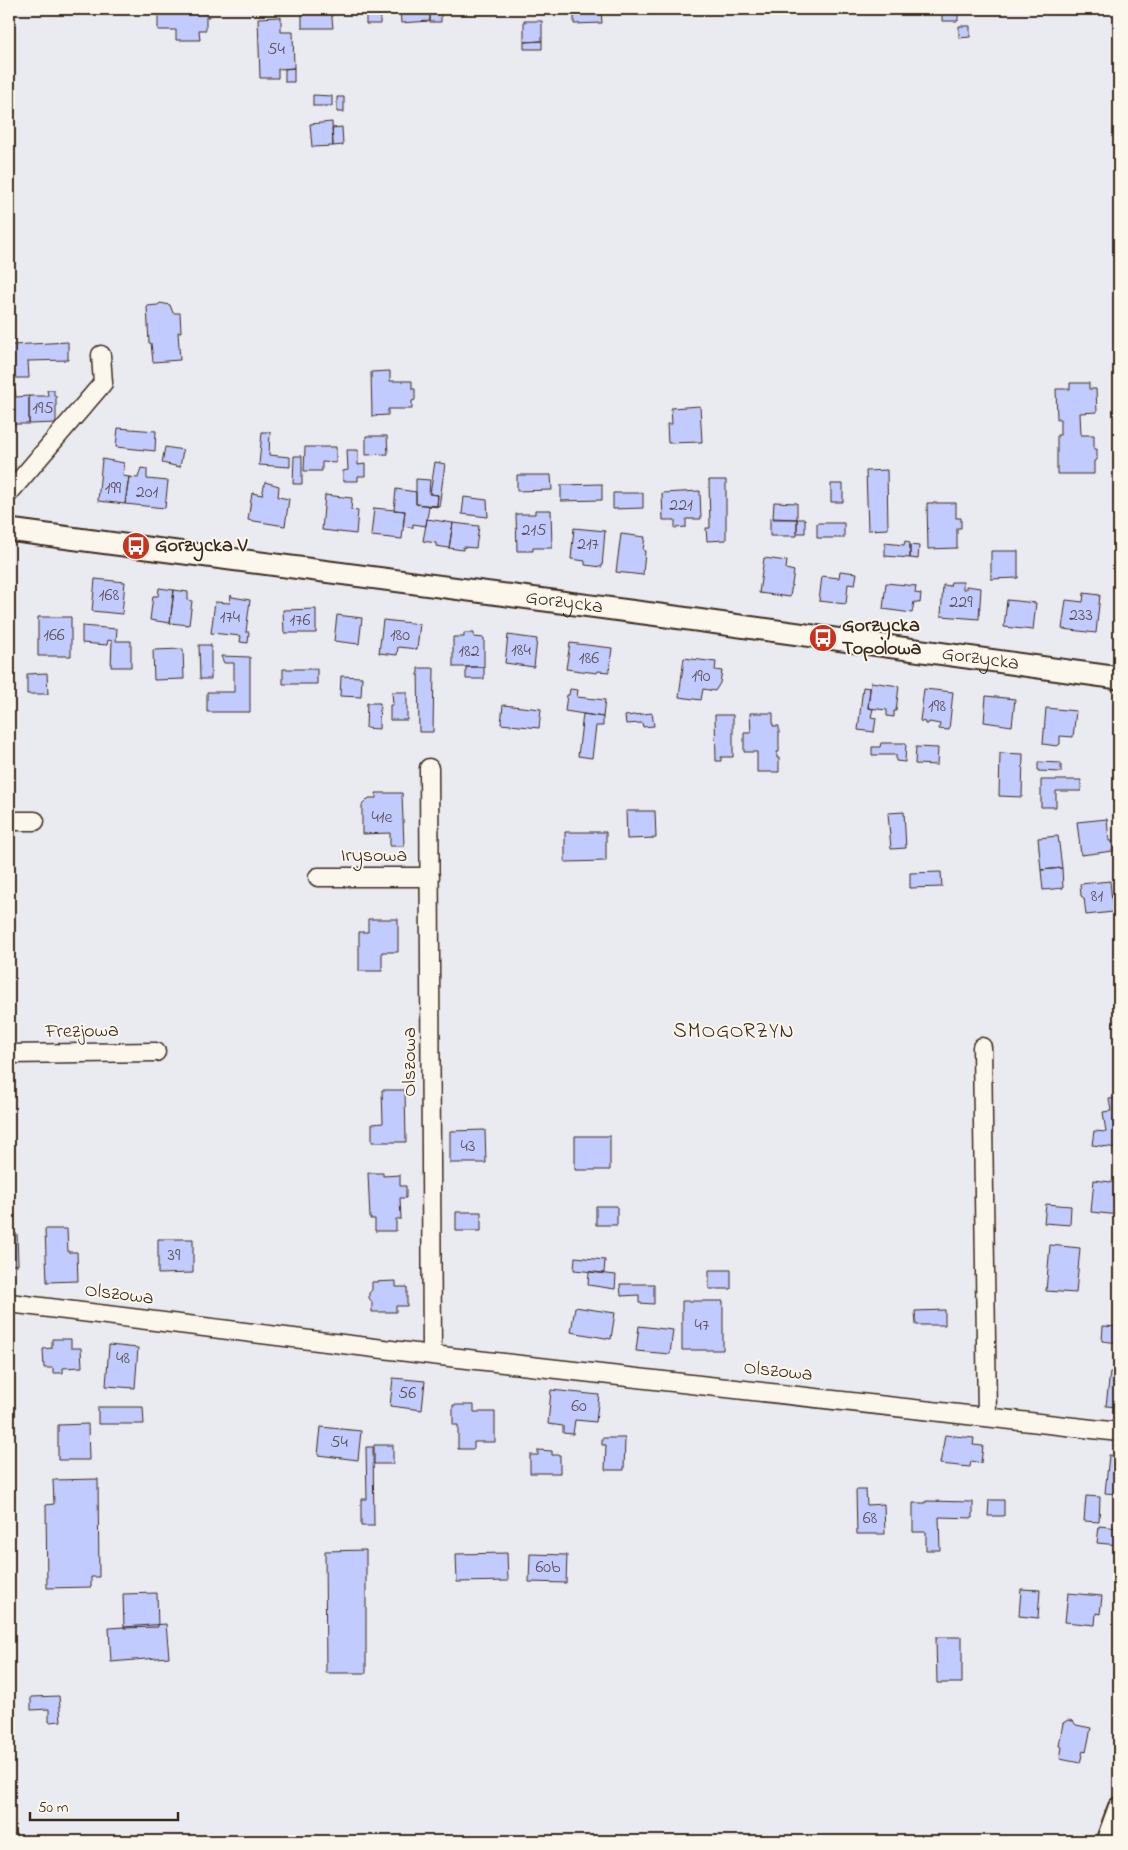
<svg xmlns="http://www.w3.org/2000/svg" width="1128" height="1850" viewBox="0 0 1128 1850" font-family="'Indie Flower',sans-serif">
  <style>
    .building { fill: #c2cbfd; stroke: #3b2a1e }
    .lines { fill: none; stroke-linecap: round; stroke-linejoin: round }
    .minor-casing { stroke: #3b2a1e; stroke-width: 21 }
    .tertiary-casing { stroke: #3b2a1e; stroke-width: 25 }
    .minor { stroke: #fbf7ec; stroke-width: 18 }
    .tertiary { stroke: #fbf7ec; stroke-width: 21 }
    .labels { text-anchor: middle; dominant-baseline: central; stroke-width: 4; stroke-linejoin: round; paint-order: stroke }
    .number-label { font-size: 18px; fill: #5d5256 }
    .poi-label { font-size: 20px; font-weight: bold; fill: #3b2a1e; stroke: #fbf7ec; text-anchor: start }
    .street-label { font-size: 20px; fill: #3b2a1e; stroke: #fbf7ec }
    .neighbourhood-label { font-size: 21px; letter-spacing: 1px; fill: #3b2a1e; stroke: #fbf7ec }
  </style>
  <rect width="100%" height="100%" fill="#eaeaf1"/>
  <filter id="ink" filterUnits="userSpaceOnUse"><feTurbulence type="fractalNoise" baseFrequency=".02" numOctaves="2"/><feDisplacementMap in="SourceGraphic" scale="10" xChannelSelector="R" yChannelSelector="G"/><feConvolveMatrix kernelMatrix="1 2 1 2 8 2 1 2 1" color-interpolation-filters="sRGB"/></filter>
  <g filter="url(#ink)">
    <path class="building" d="M158,9H206V16H209V17H206V30H199L200,40H176V30H158Z
      M302,9H331L333,28H302Z
      M366,9H380V24H366Z
      M400,9H441V22H430V15V21L401,23Z
      M574,9L601,10L602,23L574,24Z
      M942,9H958V21H942Z
      M281,17V32H293L294,68L278,69V78H260L258,18Z
      M524,21H542V41L524,42Z
      M959,26H970V37L959,38Z
      M542,41V49H524V42Z
      M294,68V82H285V69Z
      M313,95L332,96V106H313Z
      M337,97H344V112H337Z
      M332,122L333,146L312,147L310,124Z
      M342,127L343,145L333,146L332,128Z
      M160,303L170,305L173,313H180L181,332H178L180,360L153,362L151,343H149L147,306L158,305Z
      M68,342V360L28,361L29,378H13L12,345Z
      M390,371V381H412V389H415V400L412,401V409H388V415L372,416L371,372Z
      M1070,383H1089V389H1096L1097,412L1080,413L1081,435H1094V449H1097V460L1094,461V474H1057V435H1060V419H1057L1056,389H1070Z
      M9,390H15L16,397L29,396V424H9Z
      M47,390H54V396H56V423L29,424V396H48Z
      M700,406L702,442L668,443L667,424H672L671,408Z
      M118,428L156,431L155,451L116,447Z
      M262,432H270L269,455L290,457V467L259,465Z
      M366,436H387L388,454L366,455Z
      M165,447L183,450L180,467L162,463Z
      M305,447H336V463L322,462V471H304Z
      M347,450H358V465L365,464V476H358V481H343V471L348,470Z
      M294,456H302V484H293Z
      M102,459L124,463L123,476L129,477L125,504L98,501Z
      M435,462L445,464L439,507L429,506H437L438,495L430,494Z
      M141,468L147,469V479L168,481L165,508L125,504L129,477L138,478Z
      M887,470L888,529L868,530L866,471Z
      M517,475H551L552,490L517,491Z
      M416,479L430,480L429,494L438,495L437,506L416,504Z
      M709,480H726V540L707,541L706,528H710Z
      M265,482L279,486L278,497L289,499L285,526L248,520L252,493L262,495Z
      M602,484V500L561,501V485Z
      M831,484H843V502H831Z
      M396,489L416,492V504L429,506L426,526L413,524V528L403,526L405,511L394,510Z
      M700,491L701,519H686V527L675,528V520H663L662,493Z
      M613,493H643V508L613,509Z
      M325,495L352,498L351,510L358,511L356,534L322,530Z
      M464,497L487,500L488,517L462,514Z
      M774,502L797,503V519L773,518Z
      M927,503H956V518H961V528H957V548L928,549Z
      M374,508L405,511L402,539L371,536Z
      M535,510H551L552,548H533V551H517L516,514H535Z
      M427,519L453,523L449,548L436,546V543L423,541Z
      M770,519H797V536H770Z
      M797,519H805V533H797Z
      M453,523L479,526L476,548L463,547V550L449,548Z
      M817,523H844V538H817Z
      M574,528L605,531L602,567L585,565V561L571,559Z
      M621,534L645,537L643,550L645,551L643,575L616,572Z
      M905,541L909,542L910,545V558L885,556V543L904,545Z
      M910,545L919,546L918,559L910,558Z
      M991,551H1018V578L991,579Z
      M764,558L787,561L786,569L794,571L790,597L759,593Z
      M840,571L857,573L855,585L848,584L846,604L819,601L822,576L839,578Z
      M95,579L125,582L122,614L92,611Z
      M951,582H963V589H966V586L981,588L979,619L941,616L943,585L950,586Z
      M886,583L916,586L915,593L921,594L920,603L914,602L912,613L883,609Z
      M159,588L174,590L170,623L150,620L153,596H158Z
      M174,590L188,592V600L192,601L189,625L170,623Z
      M1084,593L1100,595L1096,633L1062,629L1066,600L1083,602Z
      M231,595L232,597L250,600L246,632H249L248,643L240,642L241,636L211,633L215,602L230,603Z
      M1007,600L1036,603L1033,630L1004,627Z
      M316,609V633H284L283,610Z
      M337,615L362,618L359,644L334,641Z
      M38,617H71V656H38Z
      M383,620L420,624L417,649L398,647L397,655L379,653Z
      M82,626L117,629L116,641H131V667H111L112,641L108,640L107,645L82,643Z
      M464,633H474V637L484,638V667H453V637H464Z
      M508,635L537,639L534,667L505,663Z
      M570,643L612,648L609,672L598,671L597,673L566,669Z
      M199,645H211V679H200Z
      M183,649L184,679L154,680L153,650Z
      M221,656L250,657V712H207V692H234V663H224Z
      M684,658L716,662L715,670L722,671L720,683L715,691L703,689L701,700L679,697Z
      M466,667H484V679H466Z
      M418,668H434L433,732H419Z
      M283,669H317V684H283Z
      M47,673L48,694H27V674Z
      M341,676L362,677L361,697L340,696Z
      M871,682L899,686L896,711H894V717L887,716V710L868,708Z
      M863,687L870,688L868,708L873,709L871,717L876,718L874,732L858,730Z
      M570,689L578,690L577,697L605,700L603,717L565,711L567,695H569Z
      M924,689L953,692L949,730L939,729L940,724L929,722L928,724H925V722L920,721Z
      M392,692H407V720H390V705H393Z
      M986,696L1015,699L1012,726L984,722Z
      M367,703H380L379,729L366,728Z
      M503,705L541,709L539,728L501,724Z
      M1046,708L1076,711L1073,737L1060,736V744L1057,746L1043,744Z
      M652,713L654,726L643,727L642,723L626,724L625,716Z
      M750,713H773V726H779V752H777V758H779V772H757V752H744V733H751Z
      M583,714L603,717V726H596L592,758L578,756Z
      M715,715H733V757H721V761H716Z
      M881,743H906L905,762L896,761V755H872V747H880Z
      M916,747L938,748L937,765L915,764Z
      M1000,753L1023,754L1022,797L999,796Z
      M1038,762L1061,763V772L1038,771Z
      M1041,780H1081V791H1056V807H1041Z
      M376,793H402L404,846H390V833L362,834V805L369,798H376Z
      M626,811H655L656,838L627,839Z
      M904,812L906,848L891,849L888,813Z
      M1107,819L1109,841H1112L1113,851L1081,855L1077,822Z
      M565,832H606V861L565,862Z
      M1058,836L1062,868L1041,870L1038,838Z
      M1062,868L1063,888L1043,890L1041,870Z
      M941,872L942,887L910,888V873Z
      M1110,881L1113,912L1086,915L1084,898L1081,896L1080,884Z
      M368,919H398V952H382V971H359V932H368Z
      M382,1090H405L406,1142H372V1124L383,1123Z
      M1119,1098V1148L1092,1145L1094,1131L1106,1132L1103,1112L1111,1111L1109,1099Z
      M485,1130L486,1163H450V1131Z
      M575,1136H610V1170H575Z
      M368,1173H383V1176L400,1175V1186H406V1198H400L401,1219H396V1231H375V1219H370Z
      M1094,1180L1119,1183V1215L1091,1212Z
      M1046,1204L1071,1206L1070,1225L1044,1223Z
      M596,1206H617V1225H596Z
      M456,1212H481V1231H456Z
      M45,1229H67L68,1252H77L78,1281L47,1282Z
      M9,1234H17L18,1265H9Z
      M158,1239H193V1273L158,1274Z
      M1050,1245L1080,1248L1076,1293L1046,1291Z
      M575,1257L605,1260L604,1273L574,1270Z
      M709,1270H731V1289H709Z
      M589,1272L616,1275L615,1289L588,1285Z
      M396,1281V1287H407V1306H396V1312H372V1302L369,1298V1293L372,1290V1282Z
      M620,1284H654V1304L639,1303V1295L621,1296Z
      M682,1301H723V1350H682Z
      M575,1307L615,1313L611,1339L571,1332Z
      M945,1310V1325H916L915,1311Z
      M639,1326L673,1330L670,1354L636,1351Z
      M1103,1326L1119,1327V1347V1343L1102,1341Z
      M52,1339H71V1348H81L82,1367L63,1368V1373H53V1368H44L43,1349L52,1348Z
      M109,1345L138,1348L135,1388L106,1386Z
      M9,1365L12,1369L13,1412H9Z
      M1117,1365H1119V1407L1106,1406L1110,1372L1116,1373Z
      M393,1378L425,1381L422,1410L390,1406Z
      M551,1390L599,1395L596,1422L575,1420L573,1434L563,1433V1426L548,1424Z
      M453,1405H474V1412H495V1442H474V1449H458V1425H453Z
      M98,1407H143L144,1424H98Z
      M88,1424L89,1460H58V1425Z
      M321,1427L361,1431L358,1460L318,1455Z
      M945,1435L974,1438L973,1445L983,1446L981,1463L971,1461L970,1467L940,1464Z
      M602,1438H625L624,1470H605L606,1445H602Z
      M374,1445H393V1464H374Z
      M366,1447H373L374,1526H361V1499H367Z
      M538,1450L552,1451V1455H560V1473H530V1455H538Z
      M1109,1455L1119,1456V1494L1105,1493Z
      M98,1479L99,1577H91V1587L47,1588L46,1505L54,1504L53,1480Z
      M856,1490H866L867,1505L884,1504L885,1534H857Z
      M1086,1496L1100,1497L1099,1522L1084,1521Z
      M989,1500H1004V1516H988Z
      M926,1501L973,1502V1518L939,1517L940,1550H926V1532H913V1503H926Z
      M1099,1526L1119,1528V1545L1097,1543Z
      M366,1550V1673H326L325,1551Z
      M507,1553L508,1581L457,1582L456,1554Z
      M530,1554L567,1555L566,1583L529,1582Z
      M1021,1589L1040,1590L1038,1618L1019,1616Z
      M157,1593L158,1627L124,1628L123,1594Z
      M1068,1593L1102,1596L1100,1614L1096,1613L1095,1625L1065,1622Z
      M166,1624L169,1657L111,1662L109,1628Z
      M936,1637H962V1683H937Z
      M59,1696L61,1721L49,1722V1709L31,1710V1697Z
      M1068,1720L1073,1721L1076,1725L1091,1728L1086,1752L1083,1751L1080,1763L1060,1759L1062,1747L1059,1746L1063,1723Z"/>
    <g class="lines">
      <defs>
        <path id="minor" d="M9,493L103,383L101,355
          M429,768L432,1355
          M9,821H35
          M318,877H430
          M982,1047L987,1416
          M9,1054L156,1052
          M9,1303L432,1355L1119,1432"/>
        <g id="tertiary">
          <path id="s1" d="M9,530L667,616L1119,678"/>
          <path d="M1107,1841L1119,1808"/>
        </g>
      </defs>
      <use href="#minor" class="minor-casing"/>
      <use href="#tertiary" class="tertiary-casing"/>
      <use href="#minor" class="minor"/>
      <use href="#tertiary" class="tertiary"/>
    </g>
  </g>
  <defs>
    <symbol id="bus-disc" viewBox="-11 -11 22 22"><circle r="9.5" fill="#c8321e" stroke="#fbf7ec"/><path d="M-5-6H5V4H4V6H2V4H-2V6H-4V4H-5ZM-3.5-4V0h7V-4ZM-3.5 1.2v1.5H-2V1.2ZM2 1.2v1.5H3.5V1.2Z" fill="#fff"/></symbol>
  </defs>
  <g fill-rule="evenodd">
    <use href="#bus-disc" x="120" y="530" width="32" height="32"/>
    <use href="#bus-disc" x="807" y="622" width="32" height="32"/>
  </g>
  <g class="labels">
    <g class="number-label">
      <text x="276" y="50">54</text>
      <text x="43" y="409">195</text>
      <text x="113" y="489">199</text>
      <text x="147" y="493">201</text>
      <text x="681" y="506">221</text>
      <text x="534" y="531">215</text>
      <text x="588" y="545">217</text>
      <text x="109" y="596">168</text>
      <text x="961" y="603">229</text>
      <text x="1081" y="616">233</text>
      <text x="230" y="618">174</text>
      <text x="300" y="621">176</text>
      <text x="54" y="636">166</text>
      <text x="400" y="636">180</text>
      <text x="521" y="651">184</text>
      <text x="469" y="652">182</text>
      <text x="589" y="659">186</text>
      <text x="701" y="677">190</text>
      <text x="937" y="707">198</text>
      <text x="382" y="818">41e</text>
      <text x="1097" y="897">81</text>
      <text x="468" y="1147">43</text>
      <text x="174" y="1256">39</text>
      <text x="702" y="1326">47</text>
      <text x="123" y="1359">48</text>
      <text x="407" y="1394">56</text>
      <text x="579" y="1407">60</text>
      <text x="339" y="1443">54</text>
      <text x="870" y="1519">68</text>
      <text x="548" y="1568">60b</text>
    </g>
    <g class="poi-label">
      <text x="155" y="546">Gorzycka V</text>
      <text x="842" y="626">Gorzycka<tspan x="842" dy="23">Topolowa</tspan></text>
    </g>
    <g class="street-label">
      <text stroke="none"><textPath href="#s1" startOffset="560">Gorzycka</textPath></text>
      <text stroke="none"><textPath href="#s1" startOffset="980">Gorzycka</textPath></text>
      <text x="374" y="856">Irysowa</text>
      <text transform="translate(82 1032) rotate(-1)">Frezjowa</text>
      <text transform="translate(410 1062) rotate(-90)">Olszowa</text>
      <text transform="translate(119 1295) rotate(7)">Olszowa</text>
      <text transform="translate(778 1372) rotate(6)">Olszowa</text>
    </g>
    <g class="neighbourhood-label">
      <text x="734" y="1032">SMOGORZYN</text>
    </g>
  </g>
  <rect width="1128" height="1850" fill="none" stroke="#fbf7ec" stroke-width="30"/>
  <rect x="15" y="15" width="1098" height="1820" fill="none" stroke="#3b2a1e" stroke-width="2" filter="url(#ink)"/>
  <path d="M30 1812v8h148v-8" fill="none" stroke="#3b2a1e" stroke-width="2.5"/>
  <text x="38" y="1812" font-size="15" fill="#3b2a1e" stroke="#fbf7ec" stroke-width="4" paint-order="stroke">50 m</text>
</svg>
